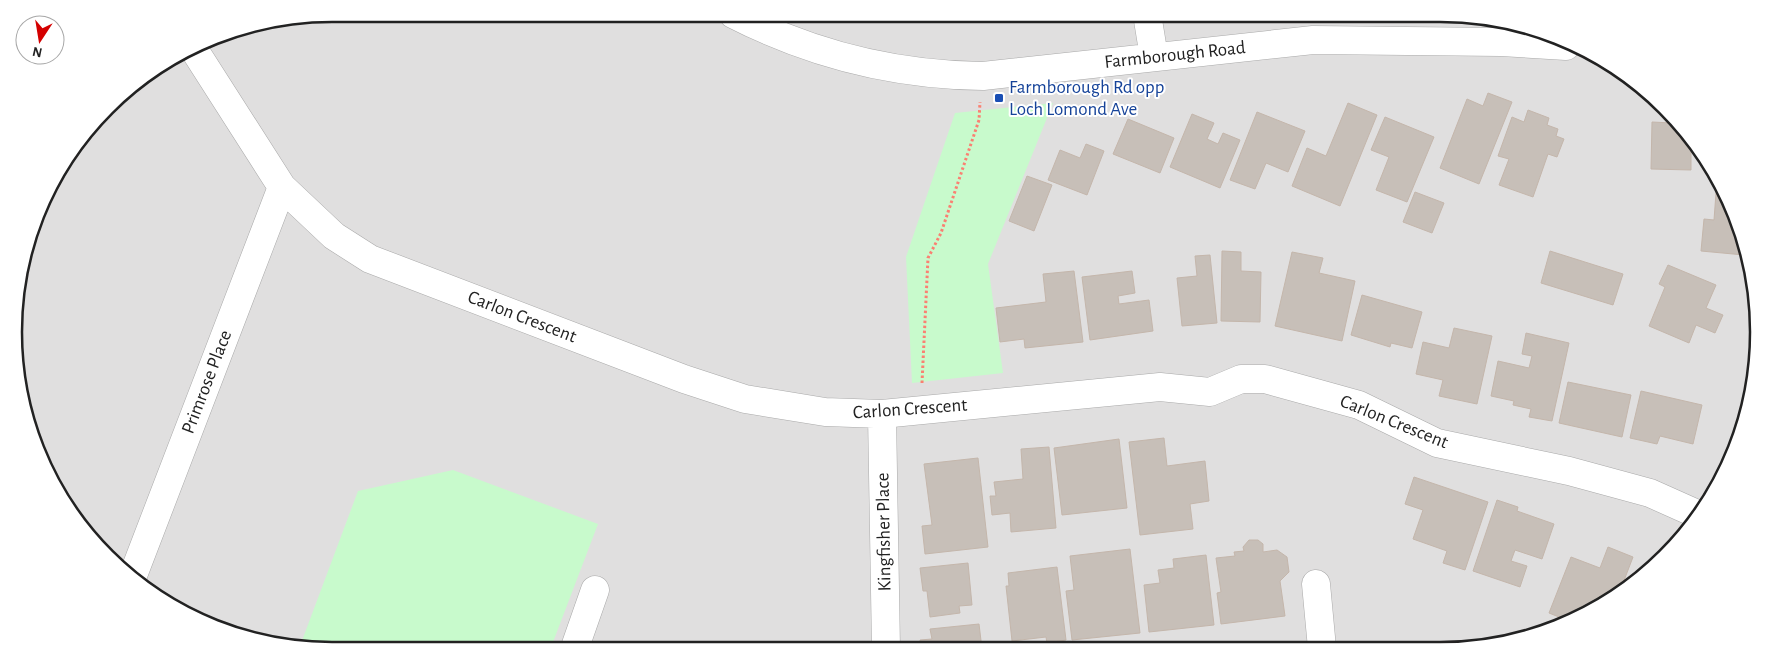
<svg xmlns="http://www.w3.org/2000/svg" width="1772" height="664" viewBox="0 0 1772 664" font-family="'Alegreya Sans',sans-serif">
  <style>
    .residential { fill: #e0dfdf }
    .park { fill: #c8facc }
    .building { fill: #c7bfb8; stroke: #c4b6ab }
    .lines { fill: none; stroke-linecap: round; stroke-linejoin: round }
    .street-casing { stroke: #a9a9a9; stroke-width: 29 }
    .path { stroke: #fa8072; stroke-width: 3; stroke-dasharray: 2.5 2.5; stroke-linecap: butt }
    .street { stroke: #fff; stroke-width: 28 }
    .transit-dot { fill: #1a4fb4; stroke: #fff; stroke-width: 2 }
    .labels { text-anchor: middle; dominant-baseline: central; stroke-width: 4; stroke-linejoin: round; paint-order: stroke }
    .street-label { font-size: 19px; fill: #222; stroke: #fff }
    .transit-label { font-size: 19px; fill: #164399; stroke: #fff; text-anchor: start }
    .rim { fill: none; stroke: #222; stroke-width: 2.5 }
  </style>
  <rect width="100%" height="100%" fill="#f2efe9"/>
  <path class="residential" d="M332,14H1440L1523,25L1634,80L1716,173L1756,291L1747,415L1715,491L1650,571L1581,618L1482,647L332,650L249,639L138,585L67,509L20,394L17,290L56,173L122,93L229,31Z"/>
  <path class="park" d="M1053,103L988,264L1003,373L912,383L906,257L955,113Z
    M453,470L598,524L550,650H332L300,646L358,491Z"/>
  <path class="building" d="M1488,93L1512,102L1479,184L1440,168L1467,99L1483,106Z
    M1348,103L1377,115L1340,206L1292,186L1307,148L1326,156Z
    M1528,110L1549,118L1547,125L1558,129L1556,136L1564,139L1557,157L1548,154L1533,197L1499,185L1509,159L1498,156L1512,117L1524,122Z
    M1257,112L1305,131L1288,172L1266,163L1255,189L1230,180Z
    M1192,114L1214,123L1207,139L1218,144L1223,133L1240,140L1220,188L1170,167Z
    M1385,117L1434,137L1407,202L1376,190L1389,157L1371,150Z
    M1128,119L1174,138L1160,173L1113,154Z
    M1652,122L1672,123L1691,145V170L1651,169Z
    M1086,144L1104,151L1087,195L1048,180L1060,150L1080,158Z
    M1027,176L1052,185L1034,231L1009,221Z
    M1415,192L1444,203L1432,233L1403,222Z
    M1716,193L1723,194L1744,255L1701,251L1704,219L1714,220Z
    M1222,251L1241,252V271L1261,272L1260,322L1221,321Z
    M1550,251L1623,274L1613,305L1541,283Z
    M1292,252L1323,258L1319,273L1355,281L1342,341L1275,326Z
    M1210,255L1217,323L1182,326L1177,278L1197,276L1195,256Z
    M1668,265L1716,285L1706,308L1723,315L1715,333L1696,325L1689,343L1649,326L1665,287L1659,284Z
    M1074,271L1083,342L1025,348L1024,339L1000,342L996,308L1046,302L1043,274Z
    M1132,271L1135,293L1118,296L1119,304L1149,300L1153,331L1090,340L1082,277Z
    M1362,295L1422,312L1412,348L1391,343L1390,347L1351,335Z
    M1454,328L1492,336L1477,404L1439,396L1443,380L1416,374L1423,342L1449,348Z
    M1526,333L1569,343L1552,421L1529,417L1531,409L1513,405L1514,401L1491,396L1498,361L1529,368L1532,356L1522,354Z
    M1568,382L1631,395L1622,437L1559,423Z
    M1641,391L1702,405L1693,444L1660,436L1657,444L1630,438Z
    M1164,438L1167,466L1205,461L1209,501L1190,504L1193,529L1140,535L1129,442Z
    M1734,438L1737,439L1723,472L1721,471Z
    M1119,439L1127,508L1062,515L1054,448Z
    M1049,447L1056,528L1011,532L1010,513L992,515L990,496H996L994,482L1023,479L1021,449Z
    M978,458L988,547L925,554L922,526L932,525L924,464Z
    M1414,477L1488,502L1465,570L1443,563L1447,551L1413,539L1423,510L1405,504Z
    M1497,500L1518,507L1517,511L1554,524L1542,559L1515,550L1511,561L1527,566L1520,587L1473,571Z
    M1249,540H1258L1263,544V552L1277,550L1287,557L1289,572L1280,581L1285,616L1221,624L1217,593L1221,592L1216,558L1235,556L1234,552L1244,551L1243,547Z
    M1608,547L1633,557L1620,591L1580,618L1569,621L1549,613L1571,557L1600,568Z
    M1130,549L1140,633L1072,640L1066,591L1074,590L1070,556Z
    M1206,555L1214,625L1149,632L1144,585L1160,583L1158,570L1174,568L1173,559Z
    M968,563L972,605L959,606L960,613L930,617L927,591H923L920,568Z
    M1057,567L1066,640L1047,643L1046,637L1012,641L1006,586H1009L1008,573Z
    M979,624L982,649H921L920,640L932,639L930,629Z"/>
  <g class="lines">
    <defs>
      <path id="street" d="M733,14C811,54 895,75 983,76L1313,40L1501,42L1566,46
        M1147,14L1154,57
        M195,51L282,187L334,236L370,259L684,379L745,399L825,412L882,414L1160,387L1210,392L1241,379H1265L1359,405L1437,443L1569,471L1650,493L1697,514
        M882,414L886,649
        M132,578L282,187
        M1316,584L1322,648
        M574,650L595,590"/>
    </defs>
    <use href="#street" class="street-casing"/>
    <path class="path" d="M922,383L928,258L941,233L979,120L980,102"/>
    <use href="#street" class="street"/>
  </g>
  <rect class="transit-dot" x="994" y="93" width="10" height="10" rx="2.5"/>
  <g class="labels">
    <g class="street-label">
      <text transform="translate(1175 55) rotate(-6)">Farmborough Road</text>
      <text transform="translate(522 317) rotate(21)">Carlon Crescent</text>
      <text transform="translate(207 382) rotate(-69)">Primrose Place</text>
      <text transform="translate(910 409) rotate(-4)">Carlon Crescent</text>
      <text transform="translate(1394 422) rotate(22)">Carlon Crescent</text>
      <text transform="translate(884 532) rotate(-91)">Kingfisher Place</text>
    </g>
    <g class="transit-label">
      <text x="1009" y="87">Farmborough Rd opp<tspan x="1009" dy="22">Loch Lomond Ave</tspan></text>
    </g>
  </g>
  <path d="M0 0H1772V664H0ZM332 22H1440A310 310 0 0 1 1750 332V332A310 310 0 0 1 1440 642H332A310 310 0 0 1 22 332V332A310 310 0 0 1 332 22Z" fill="#fff" fill-rule="evenodd"/>
  <path class="rim" d="M332 22H1440A310 310 0 0 1 1750 332V332A310 310 0 0 1 1440 642H332A310 310 0 0 1 22 332V332A310 310 0 0 1 332 22Z"/>
  <g transform="translate(40 40) rotate(192)"><circle r="24" fill="#ffffff" stroke="#a7a7a7"/>
  <path d="M0-4L9 19L0 12L-9 19Z" fill="#d40000"/>
  <text y="-8" font-size="14" font-weight="bold" text-anchor="middle" fill="#222222">N</text>
  </g>
</svg>
